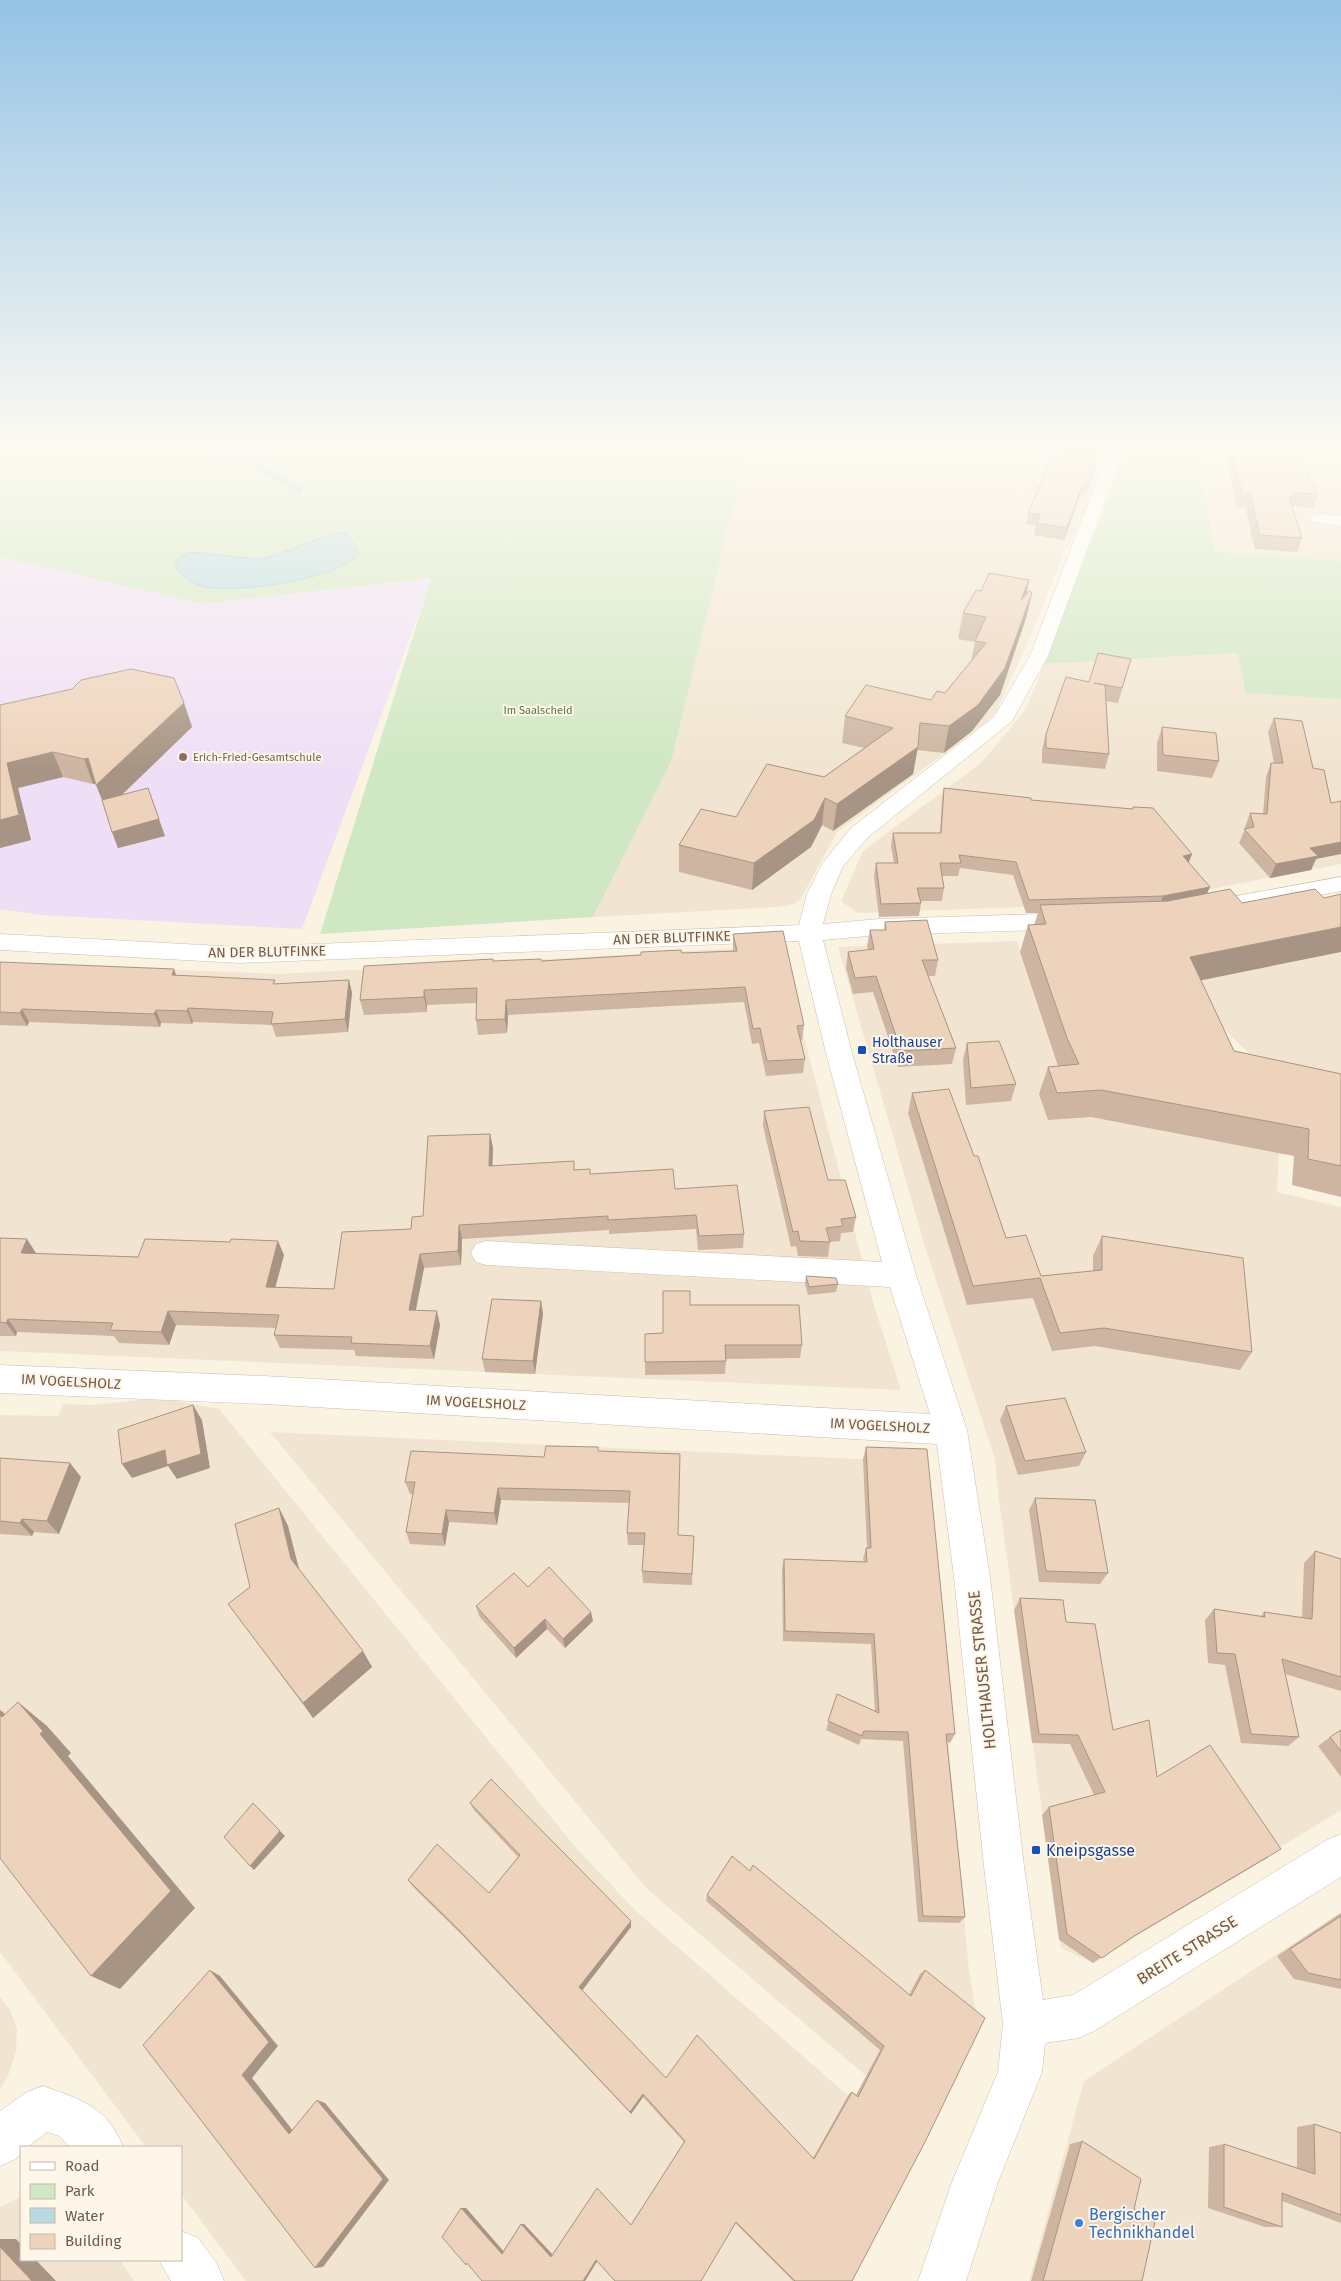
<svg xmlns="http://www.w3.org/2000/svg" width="1341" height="2281" viewBox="0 0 1341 2281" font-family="'Fira Sans',sans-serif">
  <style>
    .residential { fill: #f1e5d1 }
    .education { fill: #efdff6 }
    .green { fill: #cfe7c2 }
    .water { fill: #b9dae2; stroke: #a0c8d3 }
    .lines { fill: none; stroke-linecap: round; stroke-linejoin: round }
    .stream { stroke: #a0c8d3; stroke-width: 6 }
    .minor-casing { stroke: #cdbdad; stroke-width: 1 }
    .minor { fill: #fff; fill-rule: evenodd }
    .wall { fill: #cdb5a2 }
    .shaded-wall { fill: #a79484 }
    .building { fill: #eed3bc; stroke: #a79484 }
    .education-dot { fill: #8d6e63; stroke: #fef6e8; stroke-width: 2 }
    .transit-dot { fill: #1a4fb4; stroke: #fef6e8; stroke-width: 2 }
    .shop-dot { fill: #3f7fe0; stroke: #fef6e8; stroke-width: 2 }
    .labels { text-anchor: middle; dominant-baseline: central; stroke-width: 4; stroke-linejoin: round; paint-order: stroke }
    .far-park-label { font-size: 11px; fill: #537b46; stroke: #fef6e8 }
    .far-education-label { font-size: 11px; fill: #785e54; stroke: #fef6e8; text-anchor: start }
    .street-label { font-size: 14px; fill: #705a4b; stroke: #fef6e8 }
    .transit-label { font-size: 14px; fill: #164399; stroke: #fef6e8; text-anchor: start }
    .near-street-label { font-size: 16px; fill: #705a4b; stroke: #fef6e8 }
    .near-transit-label { font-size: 16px; fill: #164399; stroke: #fef6e8; text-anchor: start }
    .near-shop-label { font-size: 16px; fill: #366cbe; stroke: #fef6e8; text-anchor: start }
  </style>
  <rect width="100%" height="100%" fill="#faf3e2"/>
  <path class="residential" d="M747,449H1029L1038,458L1048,463L1095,470L1099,478L1086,515L1081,517L1069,546L1065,550L1031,635L996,712L984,724L837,832L800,900L794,904L777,907L593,917L671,762Z
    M1209,449H1341V561L1213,551L1202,472Z
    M1238,653L1245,693L1341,699V864L1138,903L858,913L841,901L863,851L981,763L1019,718L1028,705L1044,664Z
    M1341,900V1094L1279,1082L1226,1031L1162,935Z
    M1017,941L1048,1035L1279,1153L1277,1192L1341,1207V1810L1093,1963L1061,1948L998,1493L995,1459L926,1250L838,947Z
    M777,946L802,1029L874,1305L901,1390L0,1351V963L280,974Z
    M149,1399L172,1400L219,1409L577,1849L635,1910L844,2092L915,2148L852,2281H246L181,2194V2147H146L0,1952V1415L58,1416L63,1404L93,1405Z
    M270,1432L923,1462L969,1971L978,2021L925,2126L648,1890Z
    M1341,1912V2281H1029L1084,2081Z
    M0,1997L10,2010L17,2029L16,2051L8,2076L0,2089Z
    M21,2197V2260H120L134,2281H0V2207Z"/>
  <path class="education" d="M0,557L202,604L432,578L302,929L40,915L0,909Z"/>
  <path class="green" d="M0,449H747L671,762L593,917L320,934L431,578L202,604L0,557Z
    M1127,449H1209L1202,472L1214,551L1341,561V699L1245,693L1238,653L1044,664Z"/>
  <path class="water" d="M334,533L348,534L359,554C337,580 238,593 205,587C193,584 181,577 175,565L179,558L191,552L256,559L267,558Z"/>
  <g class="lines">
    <path class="stream" d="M213,449L224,454L251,456L254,465L299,490"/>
    <defs>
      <path id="minor" d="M1032,449H1048L1055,456L1091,464L1093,467L1091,470L1085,472L1045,463Z
        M1109,449H1124L1048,656L1012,721L867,838L843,866L831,894L823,924L879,919L1072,913L1080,916L1084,921L1080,926L1072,929L879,935L823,940L852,1053L916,1275L967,1430L990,1577L1024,1866L1043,2000L1073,1995L1327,1840L1341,1834V1877L1094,2031L1079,2038L1045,2043L1042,2072L998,2182L966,2281H918L952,2182L998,2072L1003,2024L984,1866L954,1577L937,1444L264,1404L0,1393V1365L264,1376L930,1414L890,1287L486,1265L476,1262L471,1253L476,1244L486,1241L882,1262L826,1053L799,941L240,963L0,950V934L240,947L799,925L807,894L822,864L851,828L994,717L1030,656Z
        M1318,514L1341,516V526L1312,522L1310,519L1312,516Z
        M1341,877V891L1204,918L1196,915L1192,910L1196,905L1204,902Z
        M43,2086C80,2099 108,2107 123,2147H70L59,2136L47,2132L27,2147H21V2153L16,2159L0,2166V2111L27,2092Z
        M181,2231L198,2238L217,2264L224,2281H171L159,2260H181Z"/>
    </defs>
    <use href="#minor" class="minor-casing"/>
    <use href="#minor" class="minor"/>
  </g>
  <path class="wall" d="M960,449H997L996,454Z
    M1065,449H1101L1097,461L1063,455Z
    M1228,449H1294L1296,457L1318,494L1313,508L1292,506L1302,538L1297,552L1255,549L1245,507H1237L1226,457Z
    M1096,462L1093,474L1085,495H1080L1064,540L1034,535L1036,526L1026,524L1028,513Z
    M1029,580L1026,593H1032L1026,618L1000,695L972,731L944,753L917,750L913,774L833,831L822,825L811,847L752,890L679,872V845L736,817L824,777L864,748L842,743L845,716L931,700L945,693L971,661L975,642L958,639L963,613L981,591Z
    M1131,659L1118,703L1106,701L1109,754L1105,769L1042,763V749L1046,734L1089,682Z
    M184,703L192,727L122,795L165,836L118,848L112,832L102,799L96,783L93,784L63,777L18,788L31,840L0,848V705Z
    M1274,718L1316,859L1311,870L1270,878L1239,843L1245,829V827L1250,813L1263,814L1266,777L1271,763H1274L1268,732Z
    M1162,727L1219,761L1212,778L1157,771V743Z
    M944,788L1031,800L1192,854L1188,863L1207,894L1200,980L1234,1051L1341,1074V1197L1292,1185L1294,1156L1091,1117L1048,1120L1039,1094L1048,1067L1058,1066L1020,952L1028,925H1034L1038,913H1026L1013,875L960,868L958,876H942L944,888L942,901H921V903L919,916L879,917L874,876L876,863H894L891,846L893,833H940L942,801Z
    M885,922L938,960L935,976H928L956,1048L952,1064L898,1067L873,992L853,994L846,968L848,952L868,950L867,946L870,930H884Z
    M733,934L804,1025L802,1040H801L805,1059L803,1073L766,1076L759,1043L752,1044L744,1002L508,1015L507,1033L478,1035L476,1020V1003L427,1005V1012L364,1015L360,1000L494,961H542L733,951Z
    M0,962L176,975L276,984L349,980L352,993L348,1032L276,1037L272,1025L193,1022L192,1024L161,1023L160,1027L29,1022L27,1026L0,1025Z
    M967,1043L1016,1084L1011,1101L966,1105L963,1060Z
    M912,1093L974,1156L1006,1238L1041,1276L1093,1271V1256L1102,1236L1252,1352L1240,1370L1095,1346L1052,1351L1033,1298L967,1305L908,1113Z
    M764,1111L828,1180L856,1217L853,1232L841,1233L840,1241L830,1242L828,1257L798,1256L796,1246L791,1247L763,1126Z
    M490,1134L493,1148L492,1166L574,1170L591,1174L675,1189L744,1234L743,1248L698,1250L696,1229L609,1234V1230L462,1239L461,1265L424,1268L416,1310L440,1325L434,1359L356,1356L354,1350L280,1348L274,1335L276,1328L176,1325L169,1345L119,1343L114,1336L17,1332L16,1336H0V1238L36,1254L138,1257L284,1255L275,1287L334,1289L411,1229L423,1216Z
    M806,1276L838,1284L836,1292L808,1295L805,1284Z
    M541,1301L543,1314L535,1374L485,1372L482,1359Z
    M690,1305L802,1345L800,1358L726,1359L725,1374L645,1375V1334L663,1333Z
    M1006,1406L1086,1452L1079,1466L1018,1475L1000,1420Z
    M866,1447L955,1734L950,1743L947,1742L965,1917L959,1923L918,1922L903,1741L861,1739L859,1745L826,1730L837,1694L875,1711L871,1644L783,1641L782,1569L784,1559L864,1562L863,1559L866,1548H867L863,1459Z
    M598,1451L678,1535L694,1536L692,1585L643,1583L642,1571L644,1545H628L627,1533L629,1503L501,1500L497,1525L449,1522L445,1546L410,1544L406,1532L413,1494H410L405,1482L544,1457Z
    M0,1458L81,1477L59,1534L34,1532L32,1536L0,1534Z
    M1035,1498L1108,1573L1100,1584L1039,1582L1029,1510Z
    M279,1508L288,1526L299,1569L372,1667L313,1718L228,1604L250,1587Z
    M1315,1551L1341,1559V1691L1285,1674L1299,1737L1288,1746L1241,1743L1225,1665L1208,1663L1205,1620L1214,1609L1261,1616L1264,1612L1302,1618L1304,1563Z
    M1020,1598L1066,1622L1113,1730L1157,1777L1269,1857L1128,1940L1093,1963L1059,1940L1042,1815L1049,1807L1094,1795L1070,1744L1032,1743L1014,1610Z
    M476,1606L593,1621L565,1648L547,1629L516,1658L479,1616Z
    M1341,1730V1777L1318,1746L1330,1737Z
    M470,1803L631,1927L582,1990L666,2078L813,2158L849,2094L852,2092L856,2095L880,2050L706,1901L707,1895L750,1871L909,1995L920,1974L925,1970L852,2281H793L735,2223L597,2261L585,2281H482L466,2208L503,2251L521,2224H524L552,2255L597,2188L631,2225L684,2142L643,2097L631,2114L462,1935L413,1887L408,1880L489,1893L518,1857L474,1810Z
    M1341,1913V1989L1294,1979L1277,1956Z
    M1314,2124L1341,2133V2223L1282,2201V2227H1265L1208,2208L1209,2147L1224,2144L1297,2168V2127Z
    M1082,2141L1134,2209L1142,2281H1031L1070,2144Z"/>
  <path class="shaded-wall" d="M1096,462L1093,474L1085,495L1088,484Z
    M1083,483L1080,495L1064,540L1067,528Z
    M1029,580L1024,606L1021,600Z
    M1032,593L1026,618L1000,695L972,731L944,753L949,726Z
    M184,703L192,727L106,810L96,785Z
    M918,747L913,774L833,831L837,804Z
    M53,752L63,777L18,788L31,840L0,848V820L7,763Z
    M88,758L98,783L93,784L84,759Z
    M148,788L165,836L118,848L112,832Z
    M825,798L822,825L811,847L752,890L754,863Z
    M1341,842V854L1316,859L1311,870L1270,878L1276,864L1310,848Z
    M1192,854L1187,867L1183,856Z
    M1210,887L1204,900L1158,909L1163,896Z
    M1341,927V952L1178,985L1190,957Z
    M174,969L179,983L172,975Z
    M349,980L352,993L348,1032L345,1019Z
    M424,990L427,1005V1012L424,997Z
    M506,1000L508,1015L507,1033L505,1019Z
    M188,1008L193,1022L192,1024L187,1011Z
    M22,1009L29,1022L27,1026L20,1013Z
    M156,1010L161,1023L160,1027L154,1014Z
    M490,1134L493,1148L492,1181L489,1166Z
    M459,1225L462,1239L461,1265L458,1251Z
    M27,1239L36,1253L30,1267L21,1253Z
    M278,1241L284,1255L272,1300L266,1287Z
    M420,1254L424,1268L413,1324L409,1310Z
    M541,1301L543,1314L535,1374L533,1361Z
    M168,1311L176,1325L169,1345L161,1332Z
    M437,1311L440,1325L434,1359L430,1346Z
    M8,1319L17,1332L16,1336L6,1323Z
    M193,1405L202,1420L210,1468L177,1479L168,1466L132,1478L122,1464Z
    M70,1463L81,1477L59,1534L47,1521Z
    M498,1488L501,1500L497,1525L494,1513Z
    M279,1508L288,1526L301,1577L291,1559Z
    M446,1510L449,1522L445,1546L442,1534Z
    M22,1519L34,1532L32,1536L20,1523Z
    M591,1612L593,1621L565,1648L563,1639Z
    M545,1619L547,1629L516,1658L514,1648Z
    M363,1651L372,1667L313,1718L303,1703Z
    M18,1702L47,1726L71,1753L68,1756L195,1908L120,1989L91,1976L40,1734Z
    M0,1710L19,1725L2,1717L0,1715Z
    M280,1831L285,1836L254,1870L250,1866Z
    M631,1921V1927L581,1992L579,1987Z
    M210,1970L220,1976L278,2046L252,2078L297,2136L289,2134L242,2075Z
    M643,2094V2097L631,2114L630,2112Z
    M317,2100L325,2103L389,2180L323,2267L315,2268Z
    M461,2208H466L505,2253L502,2254Z
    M521,2224H524L554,2256L551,2257Z
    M0,2239H16L21,2244V2260H36L56,2281H32L0,2247Z
    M596,2260H598L585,2281H583Z"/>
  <path class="building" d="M1231,449H1294L1296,457H1298L1318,494L1292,493L1293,497H1289L1302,538L1260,535L1250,494L1242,493Z
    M1061,456L1096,462L1088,484L1083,483L1067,528L1037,523L1040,514L1028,513L1052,457L1058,461Z
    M989,573L1029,580L1021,600L1029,591L1032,593L1005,668L978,705L949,726L920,723L918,747L837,804L825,798L814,820L754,863L679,845L701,809L736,817L767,764L824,777L893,728L845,716L866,685L931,700L937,691L945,693L986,643L975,641L986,617L963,613L976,590L981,591Z
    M1098,653L1131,659L1122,688L1094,683L1105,685L1109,754L1046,748V734L1066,677L1089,682Z
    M131,669L174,678L184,703L96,785L88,758L84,759L53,752L7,763L19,815L0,820V705L72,689L81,680Z
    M1274,718L1302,721L1313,768L1324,770L1331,803L1341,801V842L1310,848L1318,856L1276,864L1244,829L1254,827L1250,813L1267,814L1271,763H1283Z
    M1162,727L1216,733L1219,761L1163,755Z
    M148,788L159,819L112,832L102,800Z
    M944,788L1031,798V800L1133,809V807L1153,808L1192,854L1183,856L1210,887L1163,896L1029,900L1016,862L959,855L961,863H940L944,888H917L921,903L881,904L876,863H898L893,833H941Z
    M1230,889L1242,903L1315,889L1324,898L1341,894V927L1190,957L1234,1051L1341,1074V1166L1308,1159L1309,1129L1101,1090L1057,1093L1048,1067L1079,1064L1067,1038L1028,925L1046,924L1040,905L1168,901Z
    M927,920L938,960H922L956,1048L901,1051L876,976L855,978L848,952L874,949L870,930H886L885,922Z
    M783,931L804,1025L797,1026L805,1059L767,1061L760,1028L753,1029L745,987L506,1000L505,1019L476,1020L477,988L424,990V997L360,1000L364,966L493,959V961L541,959L542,961L641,955V952L681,950L682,953L737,951L733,934Z
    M0,962L174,969L172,975L275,980L273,984L349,980L345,1019L271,1024L273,1012L188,1008L187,1011L156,1010L154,1014L22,1009L20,1013L0,1012Z
    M999,1041L1016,1084L971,1088L967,1043Z
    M949,1089L974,1156H978L1006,1238L1026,1235L1041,1276L1102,1270V1236L1243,1258L1252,1352L1104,1328L1060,1333L1040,1278L973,1286L912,1093Z
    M809,1107L828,1180H845L856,1217L841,1219L843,1226L826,1228L830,1242L800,1241L798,1231L793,1232L764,1111Z
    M490,1134L489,1166L574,1161V1170L590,1169V1174L673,1169L675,1189L737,1185L744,1234L699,1236L696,1215L608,1220V1216L459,1225L458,1251L420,1254L409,1310L437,1311L430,1346L351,1343L352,1337L274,1335L279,1315L168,1311L161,1332L110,1330L113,1323L8,1319L6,1323L0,1322V1238L27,1239L21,1253L138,1257L145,1239L230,1242L231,1239L278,1241L266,1287L334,1289L342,1232L411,1229L412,1217L423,1216L428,1136Z
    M806,1276L836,1278L838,1284L809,1287Z
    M663,1291H690V1305H799L802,1345H725L726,1361L645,1362V1334L663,1333Z
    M492,1299L541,1301L533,1361L482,1359Z
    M1065,1398L1086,1452L1025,1461L1006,1406Z
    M193,1405L201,1454L167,1465L165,1450L122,1464L118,1430Z
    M546,1446L598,1447V1451L680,1454L678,1535L694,1536L692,1574L642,1571L645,1533H627L630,1491L498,1488L494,1513L446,1510L442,1534L406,1532L415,1482H405L411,1451L544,1457Z
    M866,1447L927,1449L955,1734H946L965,1917L923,1916L908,1732L864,1731L862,1736L828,1721L837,1694L879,1713L874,1634L785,1631L784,1559L867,1562L866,1548H871Z
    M0,1458L70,1463L47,1521L22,1519L20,1523L0,1521Z
    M1035,1498L1095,1500L1108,1573L1046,1571Z
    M279,1508L291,1559L363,1651L303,1703L228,1604L250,1587L235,1524Z
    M1315,1551L1341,1559V1677L1282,1659L1299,1737L1251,1734L1235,1654L1217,1653L1214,1609L1265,1617L1264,1612L1312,1619Z
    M549,1567L591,1612L563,1639L545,1619L514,1648L476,1606L514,1573L528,1587Z
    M1020,1598L1063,1600L1066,1622L1095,1624L1113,1730L1149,1720L1157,1777L1210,1745L1281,1849L1134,1936L1102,1958L1067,1934L1049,1807L1105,1792L1078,1735L1039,1734Z
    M18,1702L43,1731L40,1734L171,1891L91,1976L0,1858V1715L2,1717Z
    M1341,1730V1751L1330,1737Z
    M491,1779L631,1921L579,1987L666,2078L697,2035L814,2159L852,2092L858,2097L884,2046L707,1895L732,1856L750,1871L753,1865L911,1996L925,1970L985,2018L925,2142L852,2281H795L736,2222L701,2281H615L596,2260L583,2281H482L467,2263L466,2265L442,2237L461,2208L502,2254L521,2224L551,2257L597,2188L631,2225L685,2141L643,2094L630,2112L459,1930L408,1880L437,1844L489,1893L520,1855L470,1803Z
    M253,1803L280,1831L250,1866L224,1837Z
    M1341,1916V1980L1308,1973L1290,1949Z
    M210,1970L269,2042L242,2075L289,2134L317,2100L383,2179L315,2268L143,2045Z
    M1314,2124L1341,2133V2215L1282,2193V2227L1224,2207V2144L1315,2174Z
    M1082,2141L1141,2179L1134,2209L1155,2222L1142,2281H1043Z
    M0,2247L32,2281H0Z"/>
  <linearGradient id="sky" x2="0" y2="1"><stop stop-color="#95c3e6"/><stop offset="0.58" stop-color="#fdfaf2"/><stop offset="1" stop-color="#fdfaf2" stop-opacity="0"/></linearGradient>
  <rect width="1341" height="769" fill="url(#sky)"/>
  <circle class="education-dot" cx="183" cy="757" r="5"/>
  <g class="transit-dot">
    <rect x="857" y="1045" width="10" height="10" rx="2.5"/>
    <rect x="1031" y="1845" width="10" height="10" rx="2.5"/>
  </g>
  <circle class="shop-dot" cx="1079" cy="2223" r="5"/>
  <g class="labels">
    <g class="far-park-label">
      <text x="538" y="710">Im Saalscheid</text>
    </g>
    <g class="far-education-label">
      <text x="193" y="757">Erich-Fried-Gesamtschule</text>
    </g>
    <g class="street-label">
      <text transform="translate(672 938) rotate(-2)">AN DER BLUTFINKE</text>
      <text transform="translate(267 952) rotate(-1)">AN DER BLUTFINKE</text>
      <text transform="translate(71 1382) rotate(3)">IM VOGELSHOLZ</text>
      <text transform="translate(476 1403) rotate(3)">IM VOGELSHOLZ</text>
      <text transform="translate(880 1426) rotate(3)">IM VOGELSHOLZ</text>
    </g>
    <g class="transit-label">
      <text x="872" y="1042">Holthauser<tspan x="872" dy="16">Straße</tspan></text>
    </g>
    <g class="near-street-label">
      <text transform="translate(982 1670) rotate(-96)">HOLTHAUSER STRASSE</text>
      <text transform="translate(1187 1950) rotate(-32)">BREITE STRASSE</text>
    </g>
    <g class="near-transit-label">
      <text x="1046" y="1850">Kneipsgasse</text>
    </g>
    <g class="near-shop-label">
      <text x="1089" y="2214">Bergischer<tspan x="1089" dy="18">Technikhandel</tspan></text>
    </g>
  </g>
  <rect x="20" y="2146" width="162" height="115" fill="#fef6e8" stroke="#c5b8a9"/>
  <rect x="30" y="2162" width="25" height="8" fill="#ffffff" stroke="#c5b8a9"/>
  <text x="65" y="2171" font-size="15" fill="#705a4b">Road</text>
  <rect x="30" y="2184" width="25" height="15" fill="#cfe7c2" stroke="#c5b8a9"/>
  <text x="65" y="2196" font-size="15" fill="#705a4b">Park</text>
  <rect x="30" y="2208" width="25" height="15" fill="#b9dae2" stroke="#c5b8a9"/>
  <text x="65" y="2221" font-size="15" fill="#705a4b">Water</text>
  <rect x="30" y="2234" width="25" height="15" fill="#eed3bc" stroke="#c5b8a9"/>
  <text x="65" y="2246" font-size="15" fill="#705a4b">Building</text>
</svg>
